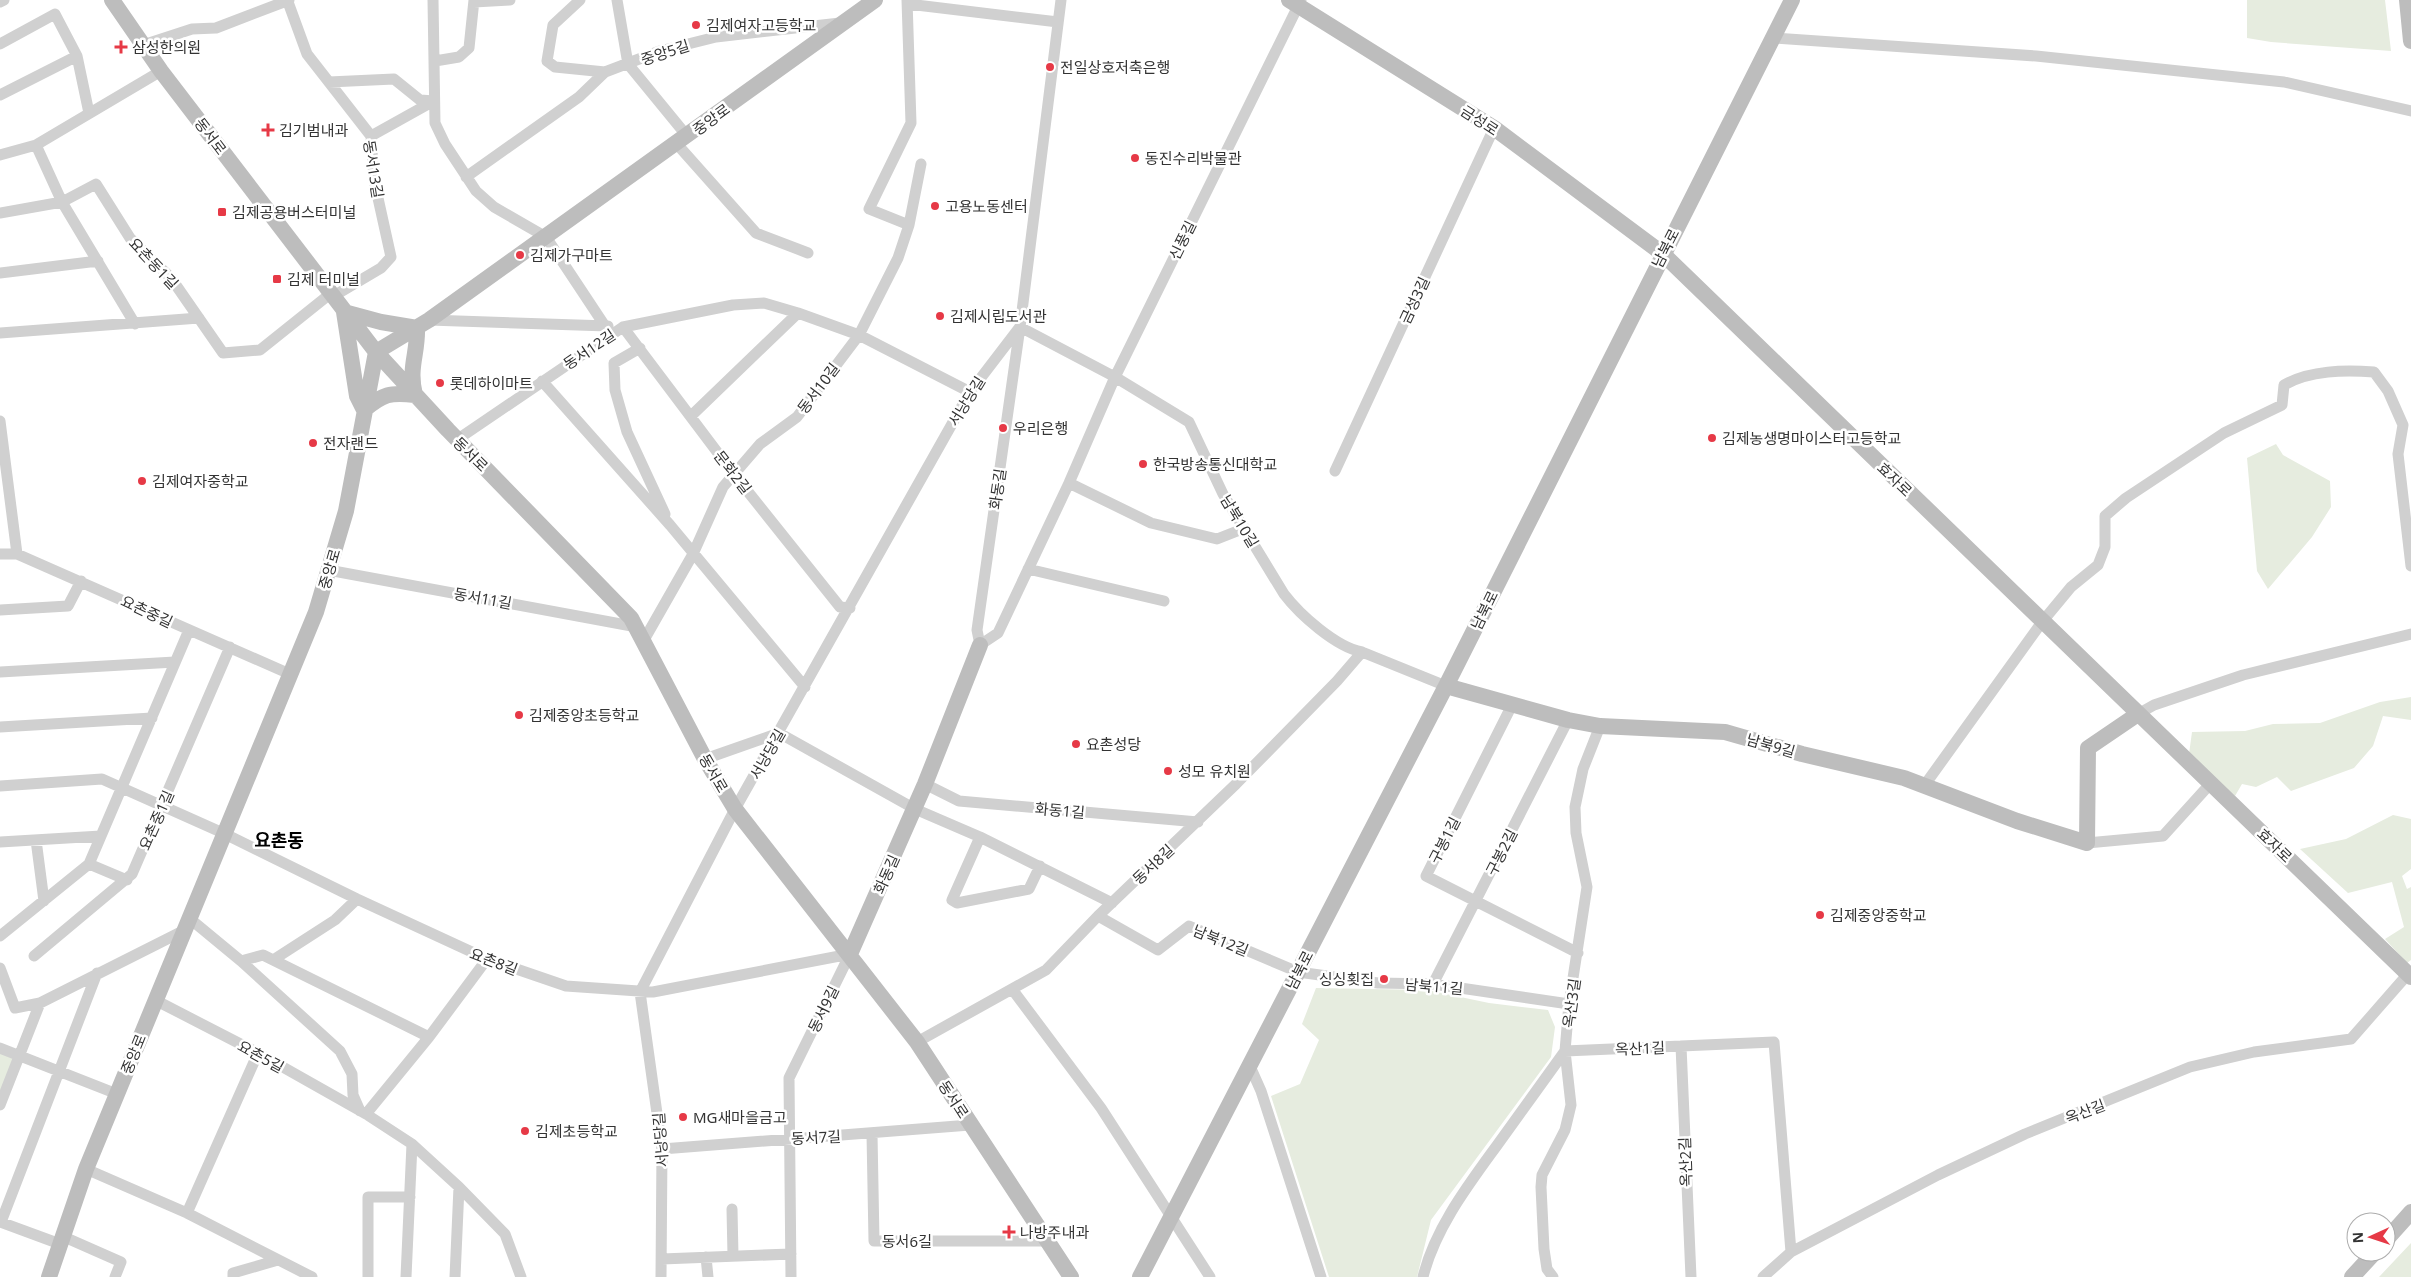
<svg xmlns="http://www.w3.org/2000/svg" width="2411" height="1277" viewBox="0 0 2411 1277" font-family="'Noto Sans','Noto Sans KR',sans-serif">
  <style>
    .green { fill: #e6ecdf }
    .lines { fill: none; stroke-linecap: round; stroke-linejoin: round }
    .street { stroke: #d0d0d0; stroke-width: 11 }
    .secondary { stroke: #bdbdbd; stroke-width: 16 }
    .poi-dot { fill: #e63946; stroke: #fff; stroke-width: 2 }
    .labels { text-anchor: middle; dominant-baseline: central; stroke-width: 5; stroke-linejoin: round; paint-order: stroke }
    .poi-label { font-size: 15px; fill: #333; stroke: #fff; text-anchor: start }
    .street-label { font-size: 15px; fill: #333; stroke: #fff }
    .quarter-label { font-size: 18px; font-weight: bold; fill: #000; stroke: #fff }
  </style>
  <rect width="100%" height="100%" fill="#fff"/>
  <path class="green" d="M2247,0H2385L2391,51L2271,42L2247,38Z
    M2276,444L2283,455L2330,481L2331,507L2312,537L2268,589L2257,571L2247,458Z
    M2411,697V720L2383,716L2373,746L2354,768L2291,791L2277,777L2256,787L2242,784L2235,796L2189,754L2192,732L2245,731L2273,724L2320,723L2380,702Z
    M2393,815L2411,819V869L2402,876L2407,889L2411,887V960L2407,963L2385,939L2404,927L2392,882L2348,893L2300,849L2346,839Z
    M1316,988L1427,990L1489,1003L1548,1010L1555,1027L1551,1057L1431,1220L1417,1277H1329L1271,1096L1300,1084L1319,1040L1302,1024Z
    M0,1052L16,1058L0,1098Z
    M2411,1242V1277H2379L2411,1243Z"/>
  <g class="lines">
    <path class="street" d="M284,0L288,2L307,54L371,136L374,180L391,257L381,268L332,297
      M433,0L435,123L445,144L476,191L494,207L546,237L605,326
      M580,0L553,25L547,61L555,67L605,72
      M617,0L628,64L687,136
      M907,0L911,123L869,209L909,225
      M1061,0L1020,327L977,630L980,645L998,633L1069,483L1115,377L1301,0
      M0,2L4,0
      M474,2L510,0
      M908,4L1058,22
      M1773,38L2036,56L2284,82L2411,111
      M0,44L55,14L77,56L89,113
      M143,45L192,29L216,28L289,0
      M435,61L459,57L469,48L474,0
      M329,82L394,79L420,100L434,101
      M0,95L77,56
      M371,136L432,102
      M676,143L756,233L808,253
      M36,145L62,202L135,324
      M0,155L36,145L161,71
      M466,177L579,97L605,72L660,51L716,37L840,23
      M0,213L62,202L96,184L130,238L171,278L223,353L260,350L330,294
      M0,273L98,261
      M429,320L608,326
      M623,327L733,473L840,607L850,608
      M1020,327L1115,377L1189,422L1223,494L1284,594C1300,615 1336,647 1362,652L1446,686
      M0,333L199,318
      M640,348L614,363L615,390L627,432L665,514
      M542,381L670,525L805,687
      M691,416L798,313
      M0,421L17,554
      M458,439L623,327L733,305L764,303L798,313L859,335L970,392
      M1335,471L1494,128
      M1069,483L1151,523L1217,539L1245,528
      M0,554H17L292,675
      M1028,569L1164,601
      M328,570L637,627
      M0,610L68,606L81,581
      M644,640L693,554L723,487L760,444L797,417L859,335L898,258L909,225L921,164
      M0,672L175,662
      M1512,705L1426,876L1578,953
      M2138,714L2154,705L2243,675L2411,634
      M0,727L152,718
      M705,759L779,733L915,809L980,837L1112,903
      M925,784L959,801L1198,822
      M0,786L102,779L223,833L357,899L487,959L566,986L653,992L850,954
      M1924,786L2042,622L2071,587L2098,565L2105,547V516L2126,498L2224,433L2282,405L2284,385C2310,370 2345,370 2374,372L2388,391L2403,425L2398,454L2411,566
      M980,837L952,900L957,903L1029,889L1040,866
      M36,840L44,901
      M0,842L101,836
      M2087,843L2163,836L2211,783
      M89,864L127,880
      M1098,916L1158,950L1189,926L1298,972L1378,983L1433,984L1569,1004
      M189,918L241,961L340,1051L352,1074L353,1095L360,1111
      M0,936L89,864L189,630
      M34,956L132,874L230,647
      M273,960L335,920L357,899
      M241,961L263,955L429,1037
      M0,968L15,1008L40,1003L183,931
      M1433,984L1568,720
      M1012,989L1101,1108L1210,1277
      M155,1000L258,1053L366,1114L412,1144L459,1187L505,1234L521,1277
      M917,1042L1046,970L1098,916L1236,784L1337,681L1362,652
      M1681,1046L1691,1277
      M0,1048L117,1094
      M1249,1064L1261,1091L1321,1277
      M0,1105L40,1003
      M366,1114L429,1037L487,959
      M872,1134L874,1241H1047
      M662,1149L970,1125
      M86,1169L187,1213L312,1277
      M732,1209L733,1256
      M187,1213L258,1053
      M0,1222L60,1244
      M1,1222L97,973
      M62,1236L121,1262L115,1277
      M706,1257L708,1277
      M662,1259L791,1254
      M233,1277V1273L278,1260
      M368,1277V1197H410
      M406,1277L412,1144
      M455,1277L459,1187
      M661,1277L662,1149L640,992L735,809L970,392L1019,328
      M791,1277L789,1078L850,954
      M1423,1277C1435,1228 1469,1184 1498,1144C1520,1113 1543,1082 1565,1051L1774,1042L1791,1252
      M1553,1277L1547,1269L1544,1249L1541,1187L1542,1175L1565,1130L1571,1105L1565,1051L1569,1004L1587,887L1576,833L1575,807L1583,769L1600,726
      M1763,1277L1791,1252L1938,1175L2025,1134L2190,1067L2254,1052L2351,1039L2408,974"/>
    <path class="secondary" d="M112,0L161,71L376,352L448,430L631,618L705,759L735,809L917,1042L1071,1277
      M1289,0L1494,128L1663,254L2411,977
      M2407,0L2411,41
      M344,312L381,322L417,328C418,354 408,367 415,395C390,392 383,394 364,410L357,396Z
      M1446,686L1568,720L1600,726L1725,732L1802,754L1904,778L2017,821L2087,843L2088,748L2138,714
      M850,954L925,784L980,645
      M2386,1240L2411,1212
      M49,1277L86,1169L117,1094L316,612L346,511L376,352L429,320L875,0
      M1140,1277L1446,686L1792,0
      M2352,1277L2375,1252"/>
  </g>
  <g class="poi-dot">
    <circle cx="696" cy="25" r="5"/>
    <path d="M118.5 39.5h5v5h5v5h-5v5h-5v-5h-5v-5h5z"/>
    <circle cx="1050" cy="67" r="5"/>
    <path d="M265.5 122.5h5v5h5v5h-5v5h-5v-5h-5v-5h5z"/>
    <circle cx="1135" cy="158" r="5"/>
    <circle cx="935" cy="206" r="5"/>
    <rect x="217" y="207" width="10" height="10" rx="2.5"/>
    <circle cx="520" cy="255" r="5"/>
    <rect x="272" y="274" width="10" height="10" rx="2.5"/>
    <circle cx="940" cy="316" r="5"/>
    <circle cx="440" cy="383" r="5"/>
    <circle cx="1003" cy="428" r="5"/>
    <circle cx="1712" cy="438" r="5"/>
    <circle cx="313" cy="443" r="5"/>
    <circle cx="1143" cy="464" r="5"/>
    <circle cx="142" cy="481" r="5"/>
    <circle cx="519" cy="715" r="5"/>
    <circle cx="1076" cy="744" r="5"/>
    <circle cx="1168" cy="771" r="5"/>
    <circle cx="1820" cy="915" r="5"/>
    <circle cx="1384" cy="979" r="5"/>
    <circle cx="683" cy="1117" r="5"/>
    <circle cx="525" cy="1131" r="5"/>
    <path d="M1006.5 1224.5h5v5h5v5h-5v5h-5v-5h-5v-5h5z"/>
  </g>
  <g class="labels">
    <g class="poi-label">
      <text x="706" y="25">김제여자고등학교</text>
      <text x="132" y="47">삼성한의원</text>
      <text x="1060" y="67">전일상호저축은행</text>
      <text x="279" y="130">김기범내과</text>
      <text x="1145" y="158">동진수리박물관</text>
      <text x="945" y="206">고용노동센터</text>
      <text x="232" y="212">김제공용버스터미널</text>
      <text x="530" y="255">김제가구마트</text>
      <text x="287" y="279">김제 터미널</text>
      <text x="950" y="316">김제시립도서관</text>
      <text x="450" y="383">롯데하이마트</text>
      <text x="1013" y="428">우리은행</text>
      <text x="1722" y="438">김제농생명마이스터고등학교</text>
      <text x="323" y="443">전자랜드</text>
      <text x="1153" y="464">한국방송통신대학교</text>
      <text x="152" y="481">김제여자중학교</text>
      <text x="529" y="715">김제중앙초등학교</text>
      <text x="1086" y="744">요촌성당</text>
      <text x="1178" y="771">성모 유치원</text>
      <text x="1830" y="915">김제중앙중학교</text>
      <text x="1374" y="979" text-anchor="end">싱싱횟집</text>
      <text x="693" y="1117">MG새마을금고</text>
      <text x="535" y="1131">김제초등학교</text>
      <text x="1020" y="1232">나방주내과</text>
    </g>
    <g class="street-label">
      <text transform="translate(665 52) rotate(-18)">중앙5길</text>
      <text transform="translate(711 119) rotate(-36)">중앙로</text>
      <text transform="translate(1480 120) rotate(33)">금성로</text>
      <text transform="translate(211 136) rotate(53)">동서로</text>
      <text transform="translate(374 169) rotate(81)">동서13길</text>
      <text transform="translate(1182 240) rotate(-64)">신풍길</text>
      <text transform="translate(1665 248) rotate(-63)">남북로</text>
      <text transform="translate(154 263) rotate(47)">요촌동1길</text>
      <text transform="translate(1414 300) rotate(-65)">금성3길</text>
      <text transform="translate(589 349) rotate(-34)">동서12길</text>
      <text transform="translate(818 388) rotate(-53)">동서10길</text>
      <text transform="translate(966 401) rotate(-58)">서낭당길</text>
      <text transform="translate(471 454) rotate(45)">동서로</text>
      <text transform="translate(733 472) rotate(52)">문화2길</text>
      <text transform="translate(1895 479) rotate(44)">효자로</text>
      <text transform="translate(997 489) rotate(-82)">화동길</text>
      <text transform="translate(1240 521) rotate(59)">남북10길</text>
      <text transform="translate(329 569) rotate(-74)">중앙로</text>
      <text transform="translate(483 598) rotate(10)">동서11길</text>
      <text transform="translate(1484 610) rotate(-64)">남북로</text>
      <text transform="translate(147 611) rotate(25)">요촌중길</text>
      <text transform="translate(1771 745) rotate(16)">남북9길</text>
      <text transform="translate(767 754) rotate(-60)">서낭당길</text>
      <text transform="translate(714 773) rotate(60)">동서로</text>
      <text transform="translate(1060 810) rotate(5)">화동1길</text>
      <text transform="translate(156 820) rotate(-66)">요촌중1길</text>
      <text transform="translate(1444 840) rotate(-63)">구봉1길</text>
      <text transform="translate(2275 845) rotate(44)">효자로</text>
      <text transform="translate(1501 852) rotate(-63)">구봉2길</text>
      <text transform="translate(1153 864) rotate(-43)">동서8길</text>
      <text transform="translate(886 874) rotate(-66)">화동길</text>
      <text transform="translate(1221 940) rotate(22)">남북12길</text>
      <text transform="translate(494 961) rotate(21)">요촌8길</text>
      <text transform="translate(1299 970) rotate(-63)">남북로</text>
      <text transform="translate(1434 986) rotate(5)">남북11길</text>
      <text transform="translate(1571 1003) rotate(-82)">옥산3길</text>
      <text transform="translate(823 1009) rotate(-64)">동서9길</text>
      <text transform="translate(1640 1048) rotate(-2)">옥산1길</text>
      <text transform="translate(133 1054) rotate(-68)">중앙로</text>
      <text transform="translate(261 1056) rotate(29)">요촌5길</text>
      <text transform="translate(954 1099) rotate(57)">동서로</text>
      <text transform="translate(2085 1111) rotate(-21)">옥산길</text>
      <text transform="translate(816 1137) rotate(-3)">동서7길</text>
      <text transform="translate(660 1140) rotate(-94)">서낭당길</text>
      <text transform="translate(1685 1162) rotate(-92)">옥산2길</text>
      <text x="907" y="1241">동서6길</text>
    </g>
    <g class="quarter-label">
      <text x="279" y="840">요촌동</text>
    </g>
  </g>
  <g transform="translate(2371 1237) rotate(267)"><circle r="24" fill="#ffffff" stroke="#adadad"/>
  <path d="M0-4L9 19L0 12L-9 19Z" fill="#e63946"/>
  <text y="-8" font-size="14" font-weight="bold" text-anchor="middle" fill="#333333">N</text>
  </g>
</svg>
